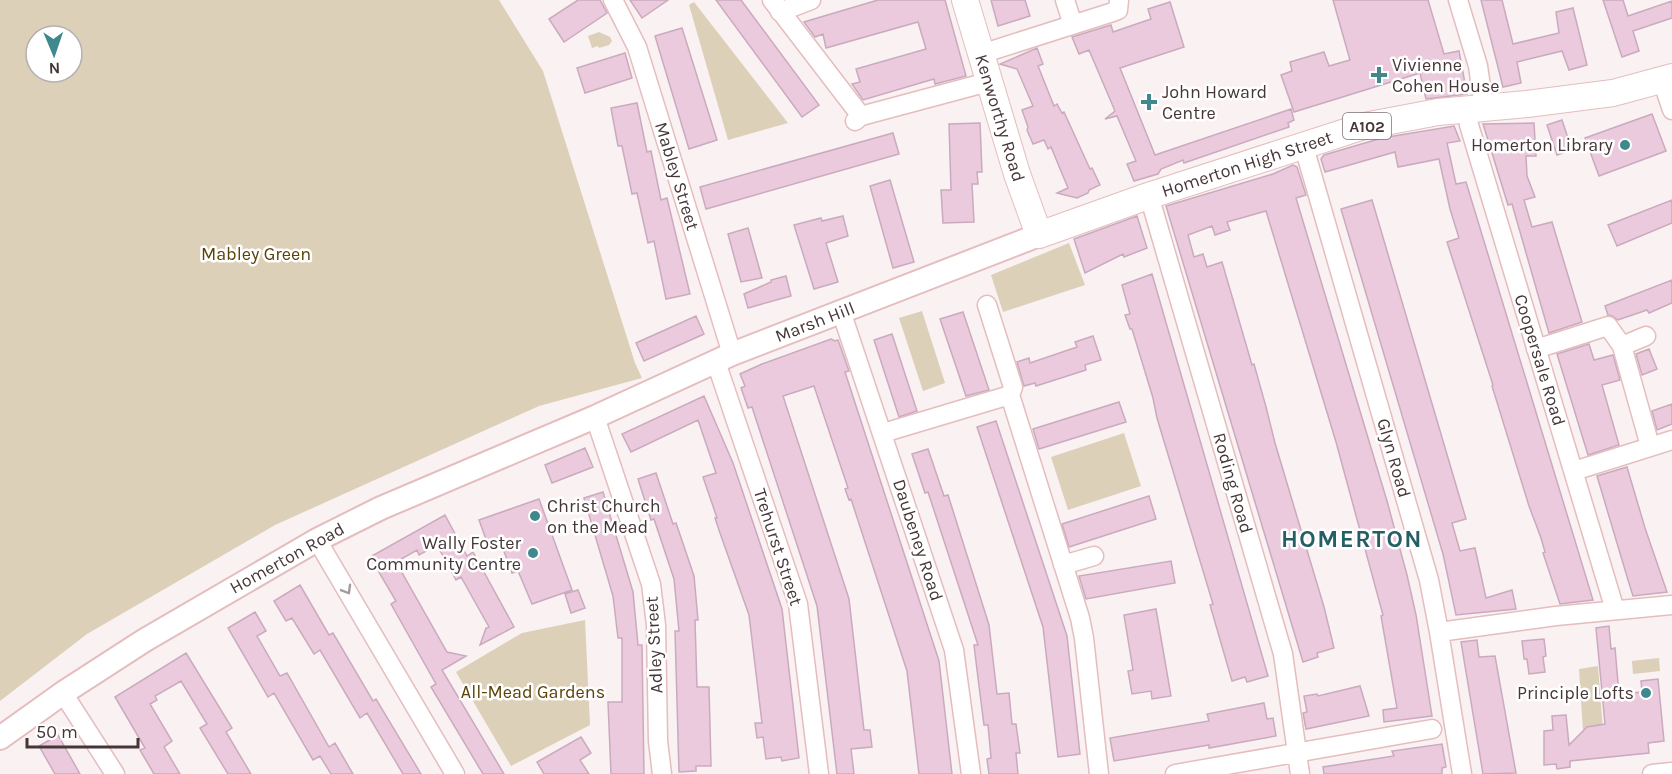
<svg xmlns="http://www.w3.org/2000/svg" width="1672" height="774" viewBox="0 0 1672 774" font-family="Karla,sans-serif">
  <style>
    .green { fill: #dcd0b9; fill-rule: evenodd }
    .building { fill: #ebcade; stroke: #caaabd; stroke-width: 1.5 }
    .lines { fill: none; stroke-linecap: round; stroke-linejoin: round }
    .minor-casing { stroke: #e5bdbe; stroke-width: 21 }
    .major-casing { stroke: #e5bdbe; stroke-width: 26 }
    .highway-casing { stroke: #e5bdbe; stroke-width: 28 }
    .minor { stroke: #fff; stroke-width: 18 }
    .major { stroke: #fff; stroke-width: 22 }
    .highway { stroke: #fff; stroke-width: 26 }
    .oneway { stroke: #a29a9b }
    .poi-dot { fill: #40878e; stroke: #fff; stroke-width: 2 }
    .labels { text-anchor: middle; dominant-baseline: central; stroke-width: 5; stroke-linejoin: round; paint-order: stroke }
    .shield { fill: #fff; stroke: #7e7273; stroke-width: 1.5 }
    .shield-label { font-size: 16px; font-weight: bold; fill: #463637 }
    .poi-label { font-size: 18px; fill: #463637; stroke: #fff; text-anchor: start }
    .street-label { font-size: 18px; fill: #463637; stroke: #fff }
    .park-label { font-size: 18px; fill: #5b4308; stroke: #fff }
    .district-label { font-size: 24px; font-weight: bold; letter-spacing: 1.5px; fill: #255f64; stroke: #fff }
  </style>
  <rect width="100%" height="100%" fill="#faf1f2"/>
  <path class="green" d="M0,0H499L543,71L635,363L642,378L539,406L275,525L87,634L0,701ZM36,36H72V72H36Z
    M694,2L788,123L728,140L689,5Z
    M599,32L610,37L612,41L609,45L599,48L598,46L592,48L588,36Z
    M1069,243L1085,285L1003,312L991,275Z
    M922,311L945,383L923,391L899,318Z
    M1124,433L1141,486L1068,510L1051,457Z
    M585,620L590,725L511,766L456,672L522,633Z
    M1659,658L1660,671L1633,674L1632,661Z
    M1598,666L1603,731L1592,726L1583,731L1579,669Z"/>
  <path class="building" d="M578,0H600L607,13L564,42L549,19Z
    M630,0H668L642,18Z
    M716,0H741L819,105L802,117Z
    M878,0H945L966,76L935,84L934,79L863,100L852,84L860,82L856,69L926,49L918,22L826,48L823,34L815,37L804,22Z
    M991,0H1025L1030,16L998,26Z
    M1333,0H1428L1444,54L1459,51L1467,94L1426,99L1420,73L1294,112L1281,75L1292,71L1290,62L1324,52L1329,66L1350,60Z
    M1481,0H1502L1513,44L1559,33L1556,12L1573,8L1587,65L1569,70L1562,51L1517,62L1521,83L1503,87Z
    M1603,0H1623L1628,16L1672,1V18L1633,31L1639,51L1622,57Z
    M1170,2L1184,47L1120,68L1155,155L1291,109L1294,120L1288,123L1289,127L1184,163L1183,160L1161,169L1158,174L1134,181L1127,164L1136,161L1117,116L1105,119L1115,111L1089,50L1079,54L1072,37L1111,25L1113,32L1151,19L1148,9Z
    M682,28L717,140L689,149L655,36Z
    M1037,48L1043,64L1038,66L1054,106L1057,104L1062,113L1064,112L1090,169L1092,168L1100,185L1089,190L1088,193L1077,198L1057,193L1068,188L1051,147L1048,149L1044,140L1033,144L1027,130L1028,127L1022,110L1033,106L1017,69L1000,64Z
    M625,53L632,78L585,93L577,68Z
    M637,103L647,152L651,151L661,200L667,198L690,294L666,299L654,241L648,243L637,193L632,194L622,146H618L611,108Z
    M1652,114L1666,151L1599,176L1585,138Z
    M1562,120L1572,150L1557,155L1547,125Z
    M980,123L982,172H977L978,184H972L974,222L943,223L941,190H951L949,124Z
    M1534,123L1536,156H1526L1527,176L1535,197L1524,200L1532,227L1552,222L1582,322L1549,333L1512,204L1508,205L1483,124Z
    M1454,126L1460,141L1447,143L1456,184L1466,182L1593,600L1560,604L1543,553L1545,552L1541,538L1529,506L1492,386L1493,385L1447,242L1459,238L1450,209L1439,159L1398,167L1395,152L1325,172L1321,159L1324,155L1382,138Z
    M893,133L899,154L706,209L700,187Z
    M1293,165L1297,167L1306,195L1296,198L1387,501L1407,575L1416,615L1432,716L1384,722L1383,710L1397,708L1381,616L1383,615L1336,442L1266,211L1227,222L1230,230L1215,235L1212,226L1188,235L1194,257L1203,254L1207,267L1222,262L1252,365L1254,364L1266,407L1275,443L1324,607L1334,648L1317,653L1318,657L1303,662L1166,206L1273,174Z
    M890,180L914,262L893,268L870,186Z
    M1372,200L1466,519L1452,523L1460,551L1475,548L1486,598L1512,590L1516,609L1456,615L1443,554L1341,209Z
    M1672,200V223L1617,246L1608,225Z
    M843,216L848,236L826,243L838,282L814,289L794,225L821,218L822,221Z
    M1137,216L1147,248L1124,257L1123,254L1085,273L1074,239Z
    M748,228L762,278L741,282L728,234Z
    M1152,274L1268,676L1247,682L1245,677L1232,681L1210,605L1213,604L1157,418L1153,398L1132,329H1130L1125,315L1130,314L1122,285Z
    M786,276L791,296L748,308L744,294L771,282V280Z
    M1672,280V303L1649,313L1647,310L1618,320L1612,316L1608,315L1605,306Z
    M963,312L989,390L966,396L940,319Z
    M696,316L704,334L644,361L636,343Z
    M892,334L917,411L899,417L874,340Z
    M1093,336L1101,360L1085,365L1086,370L1036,386L1035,383L1024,386L1017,362L1029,358L1030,363L1077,347L1075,342Z
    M831,339L835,341L838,340L849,371L845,372L939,661L952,774H919L907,671L851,499L849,500L845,489L848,488L814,386L783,396L849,599L864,730H870L872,747L851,749L854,774H837L817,606L752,407L748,408L741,388L745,386L740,374L762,364Z
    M1589,344L1594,360L1613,355L1620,380L1602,385L1619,445L1588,455L1557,354Z
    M1649,349L1657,369L1642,375L1636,354Z
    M704,396L733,463L782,609L799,758L782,761L781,757L766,759L763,737L757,738L755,723H762L749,615L720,533L715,518H717L703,477L716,473L698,420L631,452L622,434Z
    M1119,402L1126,422L1039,449L1033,429Z
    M1672,404V424L1657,430L1652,411Z
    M996,421L1067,636L1080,754L1058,757L1043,627L977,427Z
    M585,448L593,467L552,483L545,465Z
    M928,449L944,496L948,495L989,625L997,694L1009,693L1012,724H1016L1020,753H1016L1018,774H989L987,759L991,758L988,725H984L979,686L974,645H978L928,492L925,493L912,454Z
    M1627,467L1645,528L1667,592L1633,596L1628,580L1597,476Z
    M656,473L673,524L676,523L694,576L698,620H695L697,687H709L711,766H696V771L679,772L675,631H679L674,579L654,519L651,520L638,479Z
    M603,492L633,592L638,645H642L644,774H611L608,702H622V638H618L613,596L584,498Z
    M1149,496L1156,519L1069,547L1062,524Z
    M539,499L572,590L532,604L518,571L512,573L499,538L487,542L479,520Z
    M445,515L467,556L473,552L514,627L480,645L486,628L489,627L461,577L456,580L437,545L419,555L417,550L396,562L447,652L466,656L442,670L504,774H483L431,687L436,684L391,604L396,601L370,557Z
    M1171,561L1175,583L1086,599L1079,576Z
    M300,585L329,635L333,633L373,701L376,699L421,774H403L367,713L360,718L320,650L314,654L292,618L286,621L274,601Z
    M578,590L585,608L571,613L565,594Z
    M1156,609L1171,696L1152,699L1151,691L1132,694L1128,671L1133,670L1124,615Z
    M255,612L266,631L257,636L280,676L287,673L329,747L335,743L353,774H331L320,756L313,760L274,693L268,697L228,628Z
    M1609,626L1611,649L1615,648L1619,694L1642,692L1641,681L1658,679L1664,741L1648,743L1649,753L1570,761V767L1557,769L1556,764L1544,765V731L1553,730L1552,716L1566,715L1569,745L1587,727L1605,724L1596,628Z
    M1544,639L1546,656L1543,657L1545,672L1529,674L1527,659H1524L1522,641Z
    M1477,640L1479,657L1495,656L1516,773L1483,774L1461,642Z
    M186,653L232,728L226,732L251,774H228L200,728L207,724L181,681L155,696L157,700L150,704L172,741L164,747L180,774H154L140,750L145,748L115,697Z
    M1360,686L1369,716L1306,729L1303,713L1307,712L1304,696L1317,694L1318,696Z
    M1264,703L1267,719L1273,718L1276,736L1209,748V745L1114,761L1110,738L1209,721L1207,714Z
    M58,735L80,774H55L39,746Z
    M581,737L591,753L580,760L589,774H544L537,762Z
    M1442,744L1446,767L1442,768V774H1324L1323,767L1394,756L1392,751Z"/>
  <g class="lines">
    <defs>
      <path id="minor" d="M613,0L637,47L732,354
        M772,0L861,116
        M1065,0L1073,25
        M1458,0L1478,66L1484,107
        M780,12L811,0
        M981,54L1113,12L1118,10L1119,0
        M1662,80L1672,110
        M1467,109L1469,125L1615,610
        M855,121L861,116L988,82
        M1304,147L1429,580L1439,632L1462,774
        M1148,196L1153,209L1283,654L1300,774
        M987,305L1013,387L1010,395
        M841,311L954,650L971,774
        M1622,346L1646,336
        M1536,349L1608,326L1622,346L1650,446
        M716,362L798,604L819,774
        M1010,395L1080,618L1084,638L1099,774
        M595,417L651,584L656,625L658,741L662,774
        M883,433L1010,395
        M1574,471L1672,440
        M317,540L455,774
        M1063,565L1094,556
        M1439,632L1556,616L1672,605
        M63,693L115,774
        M1175,774L1432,729
        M1652,774L1672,772"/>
      <path id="major" d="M0,738L63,693L145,640L317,540L381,508L595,417L732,354L1039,235"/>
      <path id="highway" d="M965,0L1017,174L1039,235L1148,196L1364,126L1438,112L1527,104L1613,93L1672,77"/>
    </defs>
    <use href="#minor" class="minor-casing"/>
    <use href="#major" class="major-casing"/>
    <use href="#highway" class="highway-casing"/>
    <use href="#minor" class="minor"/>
    <use href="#major" class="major"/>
    <use href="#highway" class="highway"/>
  </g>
  <defs><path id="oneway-chevron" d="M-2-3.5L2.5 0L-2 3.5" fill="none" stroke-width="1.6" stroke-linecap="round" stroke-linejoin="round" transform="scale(1.5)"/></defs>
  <use class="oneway" href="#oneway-chevron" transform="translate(347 590) rotate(60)"/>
  <g class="poi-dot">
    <path d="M1376 66h6v6h6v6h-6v6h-6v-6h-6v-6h6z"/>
    <path d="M1146 93h6v6h6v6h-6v6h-6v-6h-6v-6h6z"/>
    <circle cx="1625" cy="145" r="6"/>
    <circle cx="535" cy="516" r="6"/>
    <circle cx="533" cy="553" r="6"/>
    <circle cx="1646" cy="693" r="6"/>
  </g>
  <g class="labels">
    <rect class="shield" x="1343" y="113" width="48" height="26" rx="4.5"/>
    <g class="shield-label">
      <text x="1367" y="126">A102</text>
    </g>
    <g class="poi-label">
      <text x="1392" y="65">Vivienne<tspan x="1392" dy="21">Cohen House</tspan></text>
      <text x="1162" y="92">John Howard<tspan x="1162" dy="21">Centre</tspan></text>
      <text x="1613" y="145" text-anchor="end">Homerton Library</text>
      <text x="547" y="506">Christ Church<tspan x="547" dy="21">on the Mead</tspan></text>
      <text x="521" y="543" text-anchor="end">Wally Foster<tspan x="521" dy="21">Community Centre</tspan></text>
      <text x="1634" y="693" text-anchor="end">Principle Lofts</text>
    </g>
    <g class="street-label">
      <text transform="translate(1000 118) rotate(73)">Kenworthy Road</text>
      <text transform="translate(1247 164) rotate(-18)">Homerton High Street</text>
      <text transform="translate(677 176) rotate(73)">Mabley Street</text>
      <text transform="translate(815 322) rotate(-21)">Marsh Hill</text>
      <text transform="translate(1540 360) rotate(73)">Coopersale Road</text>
      <text transform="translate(1394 458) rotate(74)">Glyn Road</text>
      <text transform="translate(1233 483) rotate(74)">Roding Road</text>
      <text transform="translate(918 540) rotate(72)">Daubeney Road</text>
      <text transform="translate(778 547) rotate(72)">Trehurst Street</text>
      <text transform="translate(287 558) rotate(-29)">Homerton Road</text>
      <text transform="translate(654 645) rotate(-93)">Adley Street</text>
    </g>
    <g class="park-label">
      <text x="256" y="254">Mabley Green</text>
      <text x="533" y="692">All-Mead Gardens</text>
    </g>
    <g class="district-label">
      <text x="1352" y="539">HOMERTON</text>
    </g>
  </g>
  <g transform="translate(54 54) rotate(178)"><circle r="28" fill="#ffffff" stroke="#b5afaf" stroke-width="1.5"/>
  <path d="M0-4.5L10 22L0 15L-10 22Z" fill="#40878e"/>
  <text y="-9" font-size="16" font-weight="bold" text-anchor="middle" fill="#463637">N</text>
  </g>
  <path d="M27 738v9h111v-9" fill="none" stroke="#463637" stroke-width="3"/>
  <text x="36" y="738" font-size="18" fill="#463637" stroke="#ffffff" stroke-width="4.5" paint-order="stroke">50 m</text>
</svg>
